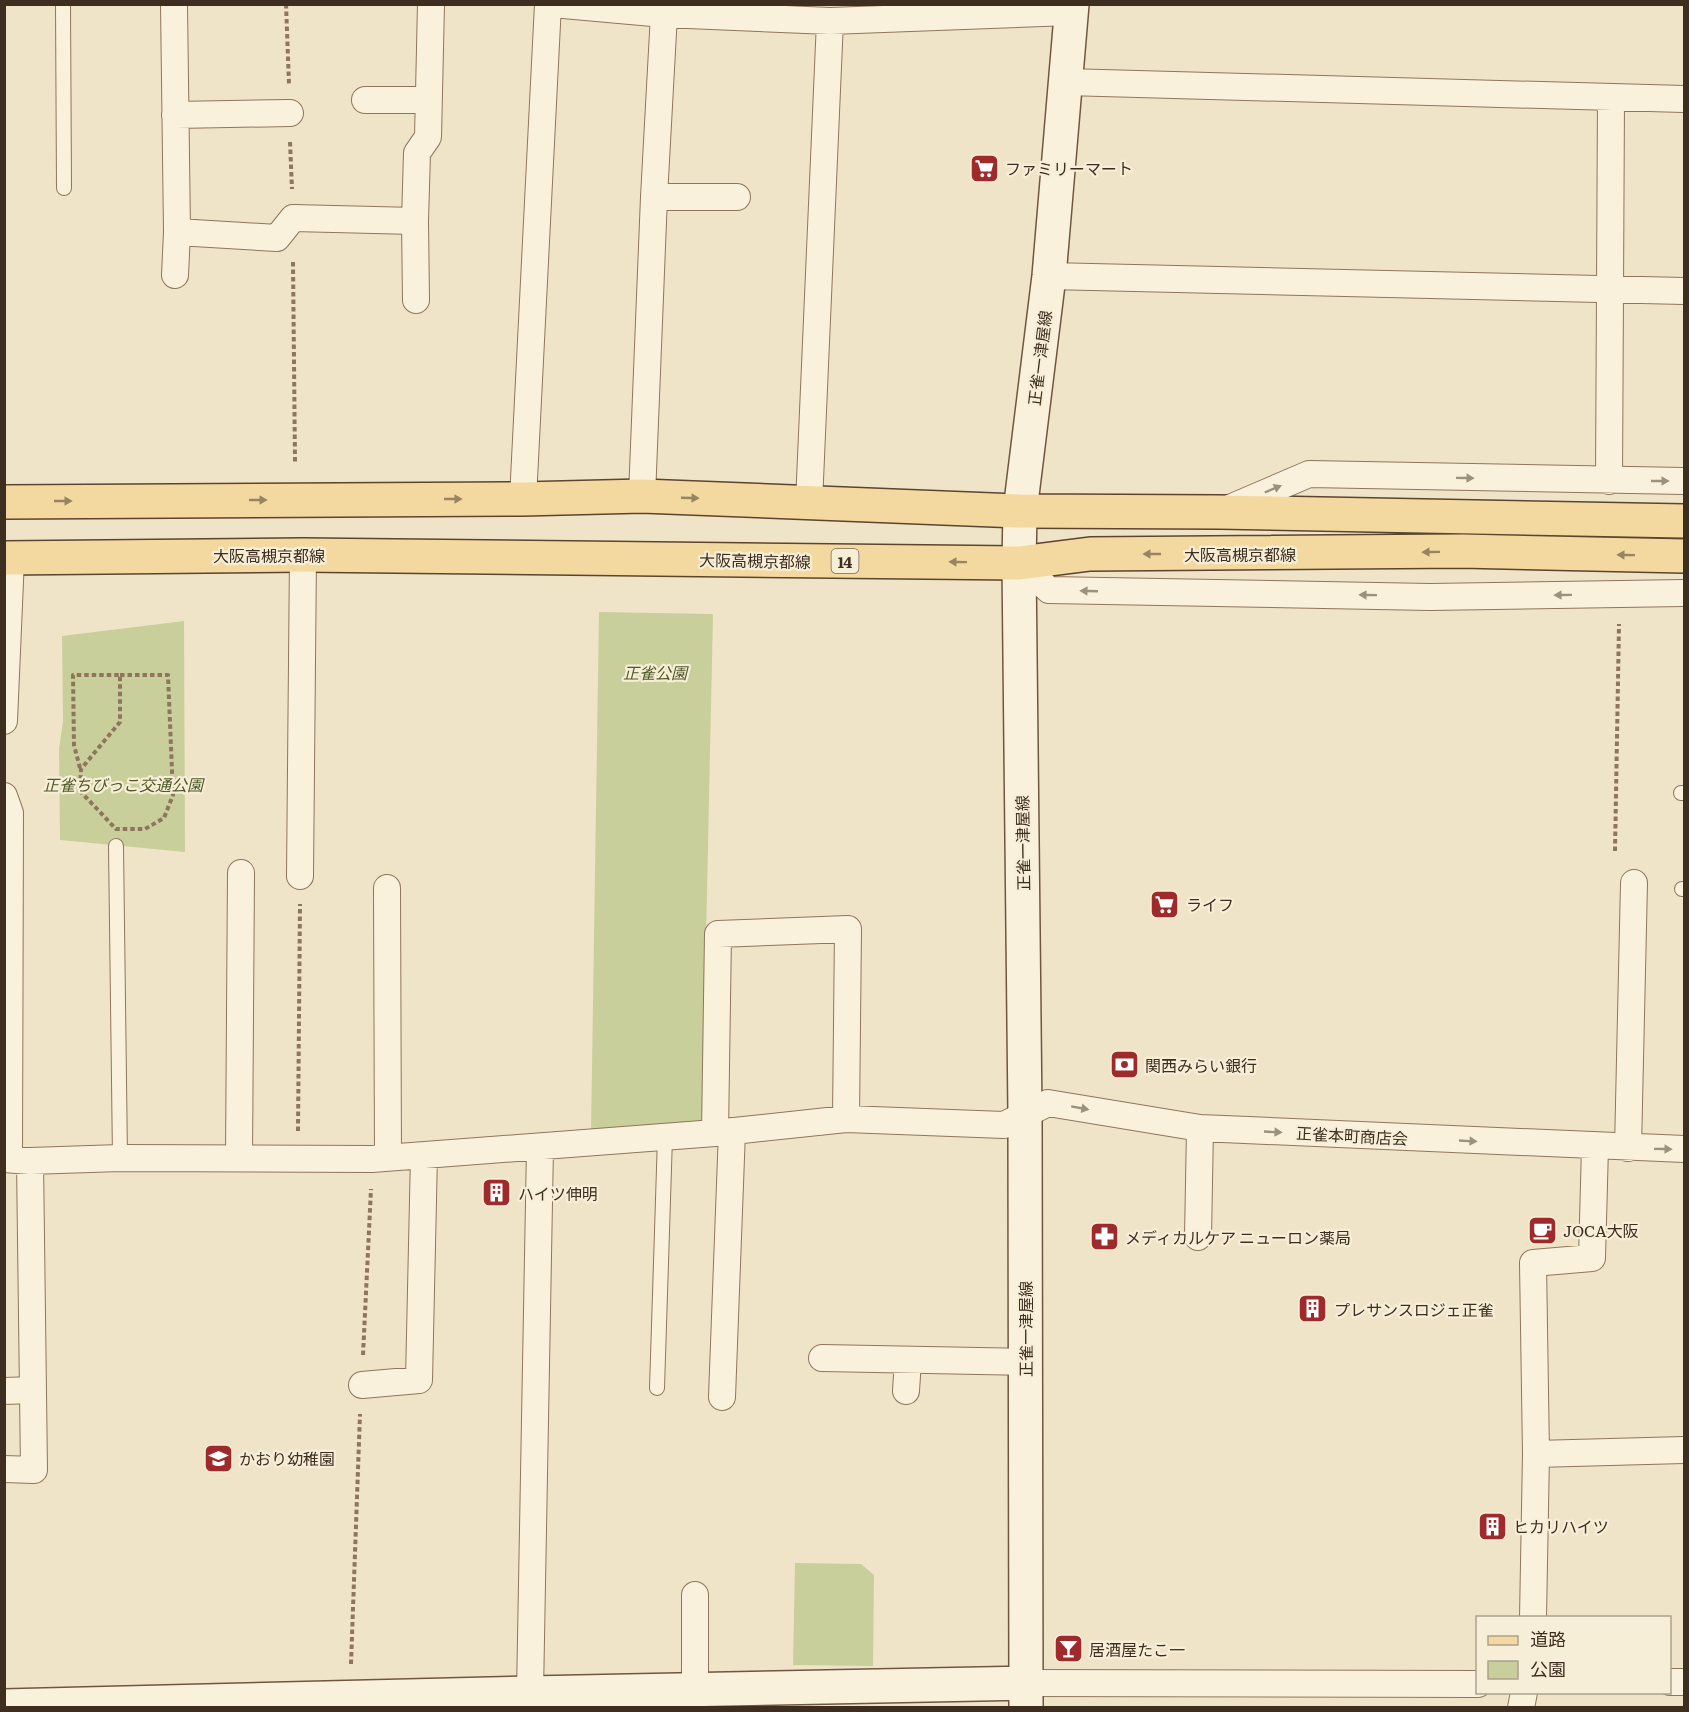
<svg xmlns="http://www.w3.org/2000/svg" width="1689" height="1712" viewBox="0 0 1689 1712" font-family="Literata,'Noto Sans JP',serif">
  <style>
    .green { fill: #c9cf9b }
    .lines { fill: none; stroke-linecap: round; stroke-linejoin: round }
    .lane-casing { stroke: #8d765c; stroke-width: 16 }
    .street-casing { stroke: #8d765c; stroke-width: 28 }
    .secondary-casing { stroke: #6f573f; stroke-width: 36 }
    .primary-casing { stroke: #5b4430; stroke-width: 36 }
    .path { stroke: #8d765c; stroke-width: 4; stroke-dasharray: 4.5 3; stroke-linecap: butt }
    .lane { stroke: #faf1dc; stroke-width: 14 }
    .street { stroke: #faf1dc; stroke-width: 26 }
    .secondary { stroke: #faf1dc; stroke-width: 33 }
    .primary { stroke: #f3d9a0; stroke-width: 33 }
    .oneway { fill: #9c907e }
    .oneway2 { fill: #988460 }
    .labels { text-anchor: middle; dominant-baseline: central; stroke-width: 4.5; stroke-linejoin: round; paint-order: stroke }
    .shield { fill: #f7eed8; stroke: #756857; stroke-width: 1.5 }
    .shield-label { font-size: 15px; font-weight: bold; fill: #3d2e20 }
    .poi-label { font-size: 16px; fill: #3d2e20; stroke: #f7eed8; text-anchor: start }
    .street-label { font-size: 16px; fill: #3d2e20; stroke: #f7eed8 }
    .park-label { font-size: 16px; font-style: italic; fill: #4d5a26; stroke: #f7eed8 }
  </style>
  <rect width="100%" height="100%" fill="#f0e4c8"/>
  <path class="green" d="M599,612L713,614L702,1126L591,1133Z
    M184,621L185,852L60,840L59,749L63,721L62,636Z
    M795,1563L861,1564L874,1575L873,1666L793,1665Z"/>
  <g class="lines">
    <defs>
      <path id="lane" d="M63,4L64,188
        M1681,793H1684
        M116,846L120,1158
        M1682,889H1684
        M657,1388L665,1137"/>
      <path id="street" d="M174,4L177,232L175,275
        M552,4L664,14L830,21L1071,12
        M1066,82L1684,99
        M365,100H428
        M175,115L290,113
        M654,197H737
        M177,232L277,238L293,218L415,221
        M1049,276L1684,291
        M416,300L415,221L417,153L428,137L431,4
        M1609,481L1611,98
        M642,496L654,197L664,14
        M523,499L548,4
        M809,503L830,21
        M1225,510L1309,474L1684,481
        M1019,563L1049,590L1430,597L1684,593
        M4,721L11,558
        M4,796L10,813L9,1159
        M300,876L303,555
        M387,888L388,1157
        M715,1133L718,934L848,929L846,1119
        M1628,1148L1634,883
        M239,1158L241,873
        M4,1159L30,1161L120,1158L372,1159L715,1133L846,1119L1004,1125L1048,1103L1200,1128L1684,1149
        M1198,1237L1200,1128
        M822,1358L1025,1362
        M362,1385L419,1380L424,1155
        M4,1391L33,1390
        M906,1391L908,1360
        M722,1397L732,1131
        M1536,1454L1684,1450
        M4,1469L34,1470L30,1161
        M1533,1618L1536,1454L1533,1263L1592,1258L1595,1147
        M1670,1682H1684
        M1025,1683L1478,1684
        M695,1689V1595
        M530,1693L540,1147
        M1521,1708L1524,1692"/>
      <path id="secondary" d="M4,1706L530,1693L1025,1683
        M1026,1708L1025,1115L1019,563L1020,511L1049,276L1072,4"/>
      <path id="primary" d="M4,502L523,499L642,496L1020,511L1219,512L1684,521
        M4,558L303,555L1019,563L1090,554L1462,551L1684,556"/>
    </defs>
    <use href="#lane" class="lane-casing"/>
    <use href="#street" class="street-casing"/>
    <use href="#secondary" class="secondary-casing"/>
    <use href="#primary" class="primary-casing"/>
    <path class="path" d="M286,4L289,84
      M290,142L292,189
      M293,262L295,462
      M120,675H168L173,795L164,818L145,829H116L80,791L81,769L120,722Z
      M80,768L74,745L73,675H120
      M1615,851L1619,624
      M298,1131L300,904
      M363,1355L371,1189
      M351,1664L360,1414"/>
    <use href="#lane" class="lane"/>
    <use href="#street" class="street"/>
    <use href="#secondary" class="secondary"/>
    <use href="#primary" class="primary"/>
  </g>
  <defs><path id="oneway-solid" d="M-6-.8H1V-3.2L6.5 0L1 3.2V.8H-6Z" transform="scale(1.5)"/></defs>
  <g class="oneway">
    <use href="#oneway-solid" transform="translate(1465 478) rotate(1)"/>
    <use href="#oneway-solid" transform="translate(1660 481)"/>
    <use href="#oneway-solid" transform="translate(1273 489) rotate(-23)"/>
    <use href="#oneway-solid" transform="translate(1089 591) rotate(-178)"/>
    <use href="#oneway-solid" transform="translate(1368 595) rotate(-179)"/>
    <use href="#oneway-solid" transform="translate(1563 595) rotate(179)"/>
    <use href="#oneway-solid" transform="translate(1080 1108) rotate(10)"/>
    <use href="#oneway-solid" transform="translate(1273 1132) rotate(3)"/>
    <use href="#oneway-solid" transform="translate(1468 1141) rotate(3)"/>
    <use href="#oneway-solid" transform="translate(1663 1149) rotate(1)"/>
  </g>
  <g class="oneway2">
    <use href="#oneway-solid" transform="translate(690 498) rotate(2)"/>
    <use href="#oneway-solid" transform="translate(453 499)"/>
    <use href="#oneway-solid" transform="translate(258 500)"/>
    <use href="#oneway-solid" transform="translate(63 501)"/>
    <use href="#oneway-solid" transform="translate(1431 552) rotate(179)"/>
    <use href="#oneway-solid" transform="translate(1152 554) rotate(180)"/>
    <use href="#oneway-solid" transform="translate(1626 555) rotate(-179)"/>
    <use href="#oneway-solid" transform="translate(958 562) rotate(-179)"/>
  </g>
  <defs>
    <symbol id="supermarket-square" viewBox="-11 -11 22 22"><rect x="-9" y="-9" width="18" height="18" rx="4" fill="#9e2a2b" stroke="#f7eed8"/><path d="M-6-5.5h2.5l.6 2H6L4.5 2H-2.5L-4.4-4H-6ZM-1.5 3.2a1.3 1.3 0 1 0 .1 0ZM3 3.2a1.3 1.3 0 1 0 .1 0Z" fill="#fff"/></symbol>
    <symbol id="bank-square" viewBox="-11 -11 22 22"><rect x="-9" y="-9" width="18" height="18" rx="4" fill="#9e2a2b" stroke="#f7eed8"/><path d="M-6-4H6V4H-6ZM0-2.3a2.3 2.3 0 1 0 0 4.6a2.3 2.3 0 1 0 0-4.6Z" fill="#fff"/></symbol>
    <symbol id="building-square" viewBox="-11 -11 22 22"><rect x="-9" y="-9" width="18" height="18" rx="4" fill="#9e2a2b" stroke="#f7eed8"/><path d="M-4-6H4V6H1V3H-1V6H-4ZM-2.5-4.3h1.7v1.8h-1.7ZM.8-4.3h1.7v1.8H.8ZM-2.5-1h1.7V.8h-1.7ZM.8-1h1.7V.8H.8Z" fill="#fff"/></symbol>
    <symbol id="cafe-square" viewBox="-11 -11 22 22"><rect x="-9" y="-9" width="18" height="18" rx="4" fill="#9e2a2b" stroke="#f7eed8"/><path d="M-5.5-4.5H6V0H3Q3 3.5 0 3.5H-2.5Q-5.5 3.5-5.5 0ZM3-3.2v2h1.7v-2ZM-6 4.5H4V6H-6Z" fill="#fff"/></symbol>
    <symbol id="pharmacy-square" viewBox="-11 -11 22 22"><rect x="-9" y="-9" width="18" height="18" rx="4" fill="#9e2a2b" stroke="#f7eed8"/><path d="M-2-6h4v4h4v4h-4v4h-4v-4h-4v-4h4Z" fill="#fff"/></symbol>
    <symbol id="school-square" viewBox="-11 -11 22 22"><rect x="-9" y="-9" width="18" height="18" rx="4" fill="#9e2a2b" stroke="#f7eed8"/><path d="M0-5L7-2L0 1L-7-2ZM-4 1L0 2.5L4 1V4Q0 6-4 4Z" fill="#fff"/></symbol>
    <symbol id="bar-square" viewBox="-11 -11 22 22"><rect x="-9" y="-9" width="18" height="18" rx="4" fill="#9e2a2b" stroke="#f7eed8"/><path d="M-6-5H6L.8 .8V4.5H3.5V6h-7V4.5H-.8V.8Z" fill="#fff"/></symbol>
  </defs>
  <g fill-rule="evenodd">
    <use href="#supermarket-square" x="968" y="152" width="33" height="33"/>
    <use href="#supermarket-square" x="1148" y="888" width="33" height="33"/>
    <use href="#bank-square" x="1108" y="1048" width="33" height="33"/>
    <use href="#building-square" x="480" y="1176" width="33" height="33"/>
    <use href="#cafe-square" x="1526" y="1214" width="33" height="33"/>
    <use href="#pharmacy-square" x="1088" y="1220" width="33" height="33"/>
    <use href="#building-square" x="1296" y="1292" width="33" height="33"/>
    <use href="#school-square" x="202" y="1442" width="33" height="33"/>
    <use href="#building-square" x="1476" y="1510" width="33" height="33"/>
    <use href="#bar-square" x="1052" y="1632" width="33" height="33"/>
  </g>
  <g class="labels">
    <rect class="shield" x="831.5" y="549" width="27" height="24" rx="4.5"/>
    <g class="shield-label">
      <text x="845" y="561">14</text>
    </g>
    <g class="poi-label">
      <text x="1005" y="168">ファミリーマート</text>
      <text x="1186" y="904">ライフ</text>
      <text x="1145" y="1065">関西みらい銀行</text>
      <text x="518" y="1193">ハイツ伸明</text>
      <text x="1563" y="1230">JOCA大阪</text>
      <text x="1125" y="1237">メディカルケア ニューロン薬局</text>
      <text x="1334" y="1309">プレサンスロジェ正雀</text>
      <text x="239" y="1458">かおり幼稚園</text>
      <text x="1513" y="1526">ヒカリハイツ</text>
      <text x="1089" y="1649">居酒屋たこ一</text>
    </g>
    <g class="street-label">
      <text transform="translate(1039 358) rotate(-83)">正雀一津屋線</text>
      <text x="1240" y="554">大阪高槻京都線</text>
      <text x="269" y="555">大阪高槻京都線</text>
      <text transform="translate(755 560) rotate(1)">大阪高槻京都線</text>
      <text transform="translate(1022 843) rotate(-91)">正雀一津屋線</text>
      <text transform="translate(1352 1135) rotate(3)">正雀本町商店会</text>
      <text transform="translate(1025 1329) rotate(-90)">正雀一津屋線</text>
    </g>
    <g class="park-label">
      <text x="655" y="672">正雀公園</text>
      <text x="123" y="784">正雀ちびっこ交通公園</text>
    </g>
  </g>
  <rect width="1689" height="1712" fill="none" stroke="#3d2e20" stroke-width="12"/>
  <rect x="1476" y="1616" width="195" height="78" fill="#f7eed8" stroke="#ada18e" stroke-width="1.5"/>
  <rect x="1488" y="1636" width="30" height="9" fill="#f3d9a0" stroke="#ada18e" stroke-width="1.5"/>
  <text x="1530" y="1646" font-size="18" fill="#3d2e20">道路</text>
  <rect x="1488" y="1661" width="30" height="18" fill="#c9cf9b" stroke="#ada18e" stroke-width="1.5"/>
  <text x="1530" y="1676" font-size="18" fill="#3d2e20">公園</text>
</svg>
